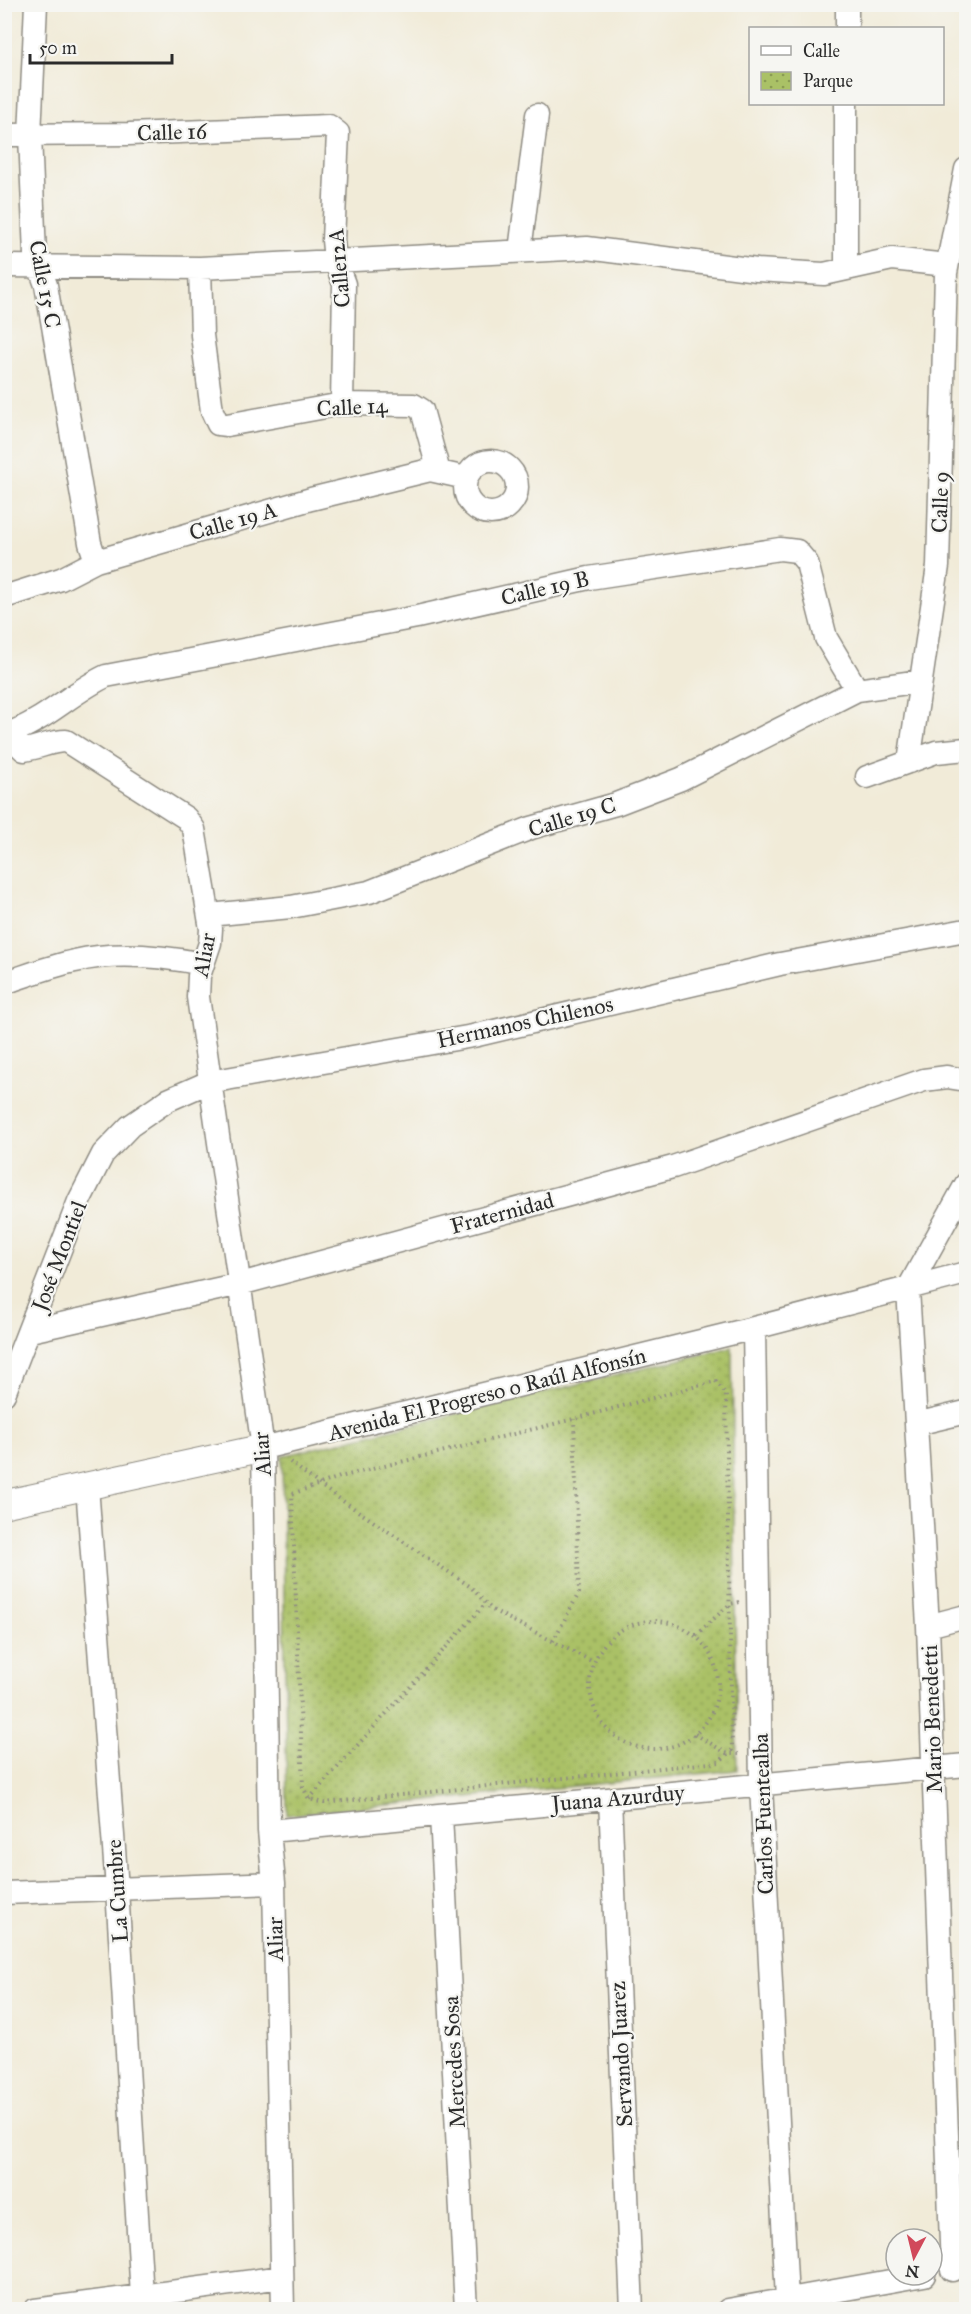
<svg xmlns="http://www.w3.org/2000/svg" width="971" height="2314" viewBox="0 0 971 2314" font-family="'IM FELL Great Primer',serif">
  <style>
    .park { fill: url(#park-dots); stroke: #6a7648; stroke-width: 1.5 }
    .lines { fill: none; stroke-linecap: round; stroke-linejoin: round }
    .minor-casing { stroke: #8e8b82; stroke-width: 25 }
    .tertiary-casing { stroke: #8e8b82; stroke-width: 29 }
    .path { stroke: #8e8b82; stroke-width: 4; stroke-dasharray: 1.5 4.5; stroke-linecap: butt }
    .minor { stroke: #fff; stroke-width: 22 }
    .tertiary { stroke: #fff; stroke-width: 27 }
    .labels { text-anchor: middle; dominant-baseline: central; stroke-width: 4.5; stroke-linejoin: round; paint-order: stroke }
    .street-label { font-size: 22px; fill: #2b2b2b; stroke: #f6f6f2 }
  </style>
  <defs>
    <pattern id="park-dots" width="8" height="8" patternUnits="userSpaceOnUse" patternTransform="scale(1.5)"><rect width="8" height="8" fill="#aac166"/><path d="M2 2h.1M6 6h.1" fill="none" stroke="#8b9d54" stroke-width="1.8" stroke-linecap="round"/></pattern>
  </defs>
  <rect width="100%" height="100%" fill="#f6f6f2"/>
  <filter id="ink" filterUnits="userSpaceOnUse"><feTurbulence type="fractalNoise" baseFrequency=".0167" numOctaves="2"/><feDisplacementMap in="SourceGraphic" scale="12" xChannelSelector="R" yChannelSelector="G"/><feConvolveMatrix kernelMatrix="1 2 1 2 8 2 1 2 1" color-interpolation-filters="sRGB"/></filter>
  <filter id="wash" filterUnits="userSpaceOnUse"><feTurbulence type="fractalNoise" baseFrequency=".008" numOctaves="4" result="noise"/><feDisplacementMap in="SourceGraphic" scale="24" xChannelSelector="R" yChannelSelector="G"/><feGaussianBlur stdDeviation="1.35" result="paint"/><feColorMatrix in="noise" values="0 0 0 0 0 0 0 0 0 0 0 0 0 0 0 0 0 1.4 0 .05"/><feComposite in="paint" operator="in"/></filter>
  <g filter="url(#wash)">
    <rect width="100%" height="100%" fill="#f1ebd8"/>
    <path class="park" d="M732,1347L737,1770L287,1815L282,1456Z"/>
  </g>
  <g filter="url(#ink)">
    <g class="lines">
      <defs>
        <path id="minor" d="M36,4L30,135L35,255L46,285L90,543L96,561
          M847,28V4
          M4,135L129,134L329,126L338,133L333,240L335,260L344,284L342,404
          M520,251L537,115
          M4,266L200,268L587,248L757,270L824,274L892,259L947,265
          M200,268L202,335L212,411L218,424L227,425L342,404L414,405L422,410L439,472
          M846,268V104
          M465 487a26 26 0 1 1 52 0a26 26 0 1 1-52 0Z
          M4,597L61,579L96,561L311,499L430,470L466,478
          M7,734L24,750C39,748 51,741 66,741L186,818L194,829L211,929L210,943L199,976L198,997L263,1448L269,1831L274,1883L283,2310
          M4,735C43,723 70,693 106,676L417,617L589,578L780,549L797,551L807,563L826,638L857,690
          M909,762L938,566L946,273L966,169
          M867,777L936,752L966,749
          M209,915L291,907L369,892L531,828L616,804L681,779L857,690L921,681
          M4,983C28,975 51,966 75,961C116,951 162,956 203,964
          M754,1328L761,1785L787,2300
          M30,1331L240,1284L673,1167L924,1080L947,1077L966,1080
          M4,1394L79,1201L103,1154L130,1126L168,1100L209,1082L473,1036L780,964L966,930
          M916,1424L966,1412
          M263,1448L754,1328L966,1273
          M87,1486L117,1889L142,2296
          M928,1626L966,1616
          M610,1799L632,2310
          M441,1815L466,2310
          M269,1831L966,1765
          M4,1893L274,1883
          M952,2270L928,1626L908,1289L966,1184
          M35,2310L282,2277
          M728,2310L924,2275"/>
        <path id="tertiary" d="M4,1504L263,1448"/>
      </defs>
      <use href="#minor" class="minor-casing"/>
      <use href="#tertiary" class="tertiary-casing"/>
      <path class="path" d="M716,1381L726,1395L732,1750L719,1762L324,1803L309,1799L303,1787L292,1494L340,1477L574,1419Z
        M290,1462L328,1491L471,1587L492,1610L593,1662
        M590 1685a64 64 0 1 1 128 0a64 64 0 1 1-128 0Z
        M696,1635L730,1604L740,1602
        M553,1641L579,1593L574,1419
        M695,1734L728,1754H743
        M309,1799L486,1603"/>
      <use href="#minor" class="minor"/>
      <use href="#tertiary" class="tertiary"/>
    </g>
  </g>
  <g class="labels">
    <g class="street-label">
      <text transform="translate(172 132) rotate(-2)">Calle 16</text>
      <text transform="translate(339 268) rotate(-95)">Calle12A</text>
      <text transform="translate(45 284) rotate(79)">Calle 15 C</text>
      <text transform="translate(352 407) rotate(-3)">Calle 14</text>
      <text transform="translate(940 502) rotate(-88)">Calle 9</text>
      <text transform="translate(233 521) rotate(-16)">Calle 19 A</text>
      <text transform="translate(545 588) rotate(-13)">Calle 19 B</text>
      <text transform="translate(572 817) rotate(-17)">Calle 19 C</text>
      <text transform="translate(204 955) rotate(-79)">Aliar</text>
      <text transform="translate(525 1022) rotate(-12)">Hermanos Chilenos</text>
      <text transform="translate(502 1213) rotate(-15)">Fraternidad</text>
      <text transform="translate(59 1256) rotate(-69)">José Montiel</text>
      <text transform="translate(487 1394) rotate(-14)">Avenida El Progreso o Raúl Alfonsín</text>
      <text transform="translate(262 1454) rotate(-94)">Aliar</text>
      <text transform="translate(932 1719) rotate(-92)">Mario Benedetti</text>
      <text transform="translate(618 1798) rotate(-5)">Juana Azurduy</text>
      <text transform="translate(763 1814) rotate(-92)">Carlos Fuentealba</text>
      <text transform="translate(117 1891) rotate(-94)">La Cumbre</text>
      <text transform="translate(275 1939) rotate(-91)">Aliar</text>
      <text transform="translate(621 2054) rotate(-93)">Servando Juarez</text>
      <text transform="translate(454 2062) rotate(-93)">Mercedes Sosa</text>
    </g>
  </g>
  <rect width="971" height="2314" fill="none" stroke="#f6f6f2" stroke-width="24"/>
  <rect x="749" y="27" width="195" height="78" fill="#f6f6f2" stroke="#a5a5a2" stroke-width="1.5"/>
  <rect x="761" y="46" width="30" height="9" fill="#ffffff" stroke="#a5a5a2" stroke-width="1.5"/>
  <text x="803" y="57" font-size="18" fill="#2b2b2b">Calle</text>
  <rect x="761" y="72" width="30" height="18" fill="url(#park-dots)" stroke="#a5a5a2" stroke-width="1.5"/>
  <text x="803" y="87" font-size="18" fill="#2b2b2b">Parque</text>
  <g transform="translate(914 2257) rotate(187)"><circle r="28" fill="#f6f6f2" stroke="#a5a5a2" stroke-width="1.5"/>
  <path d="M0-4.5L10 22L0 15L-10 22Z" fill="#d1495b"/>
  <text y="-9" font-size="16" font-weight="bold" text-anchor="middle" fill="#2b2b2b">N</text>
  </g>
  <path d="M30 54v9h142v-9" fill="none" stroke="#2b2b2b" stroke-width="3"/>
  <text x="39" y="54" font-size="18" fill="#2b2b2b" stroke="#f6f6f2" stroke-width="4.5" paint-order="stroke">50 m</text>
</svg>
